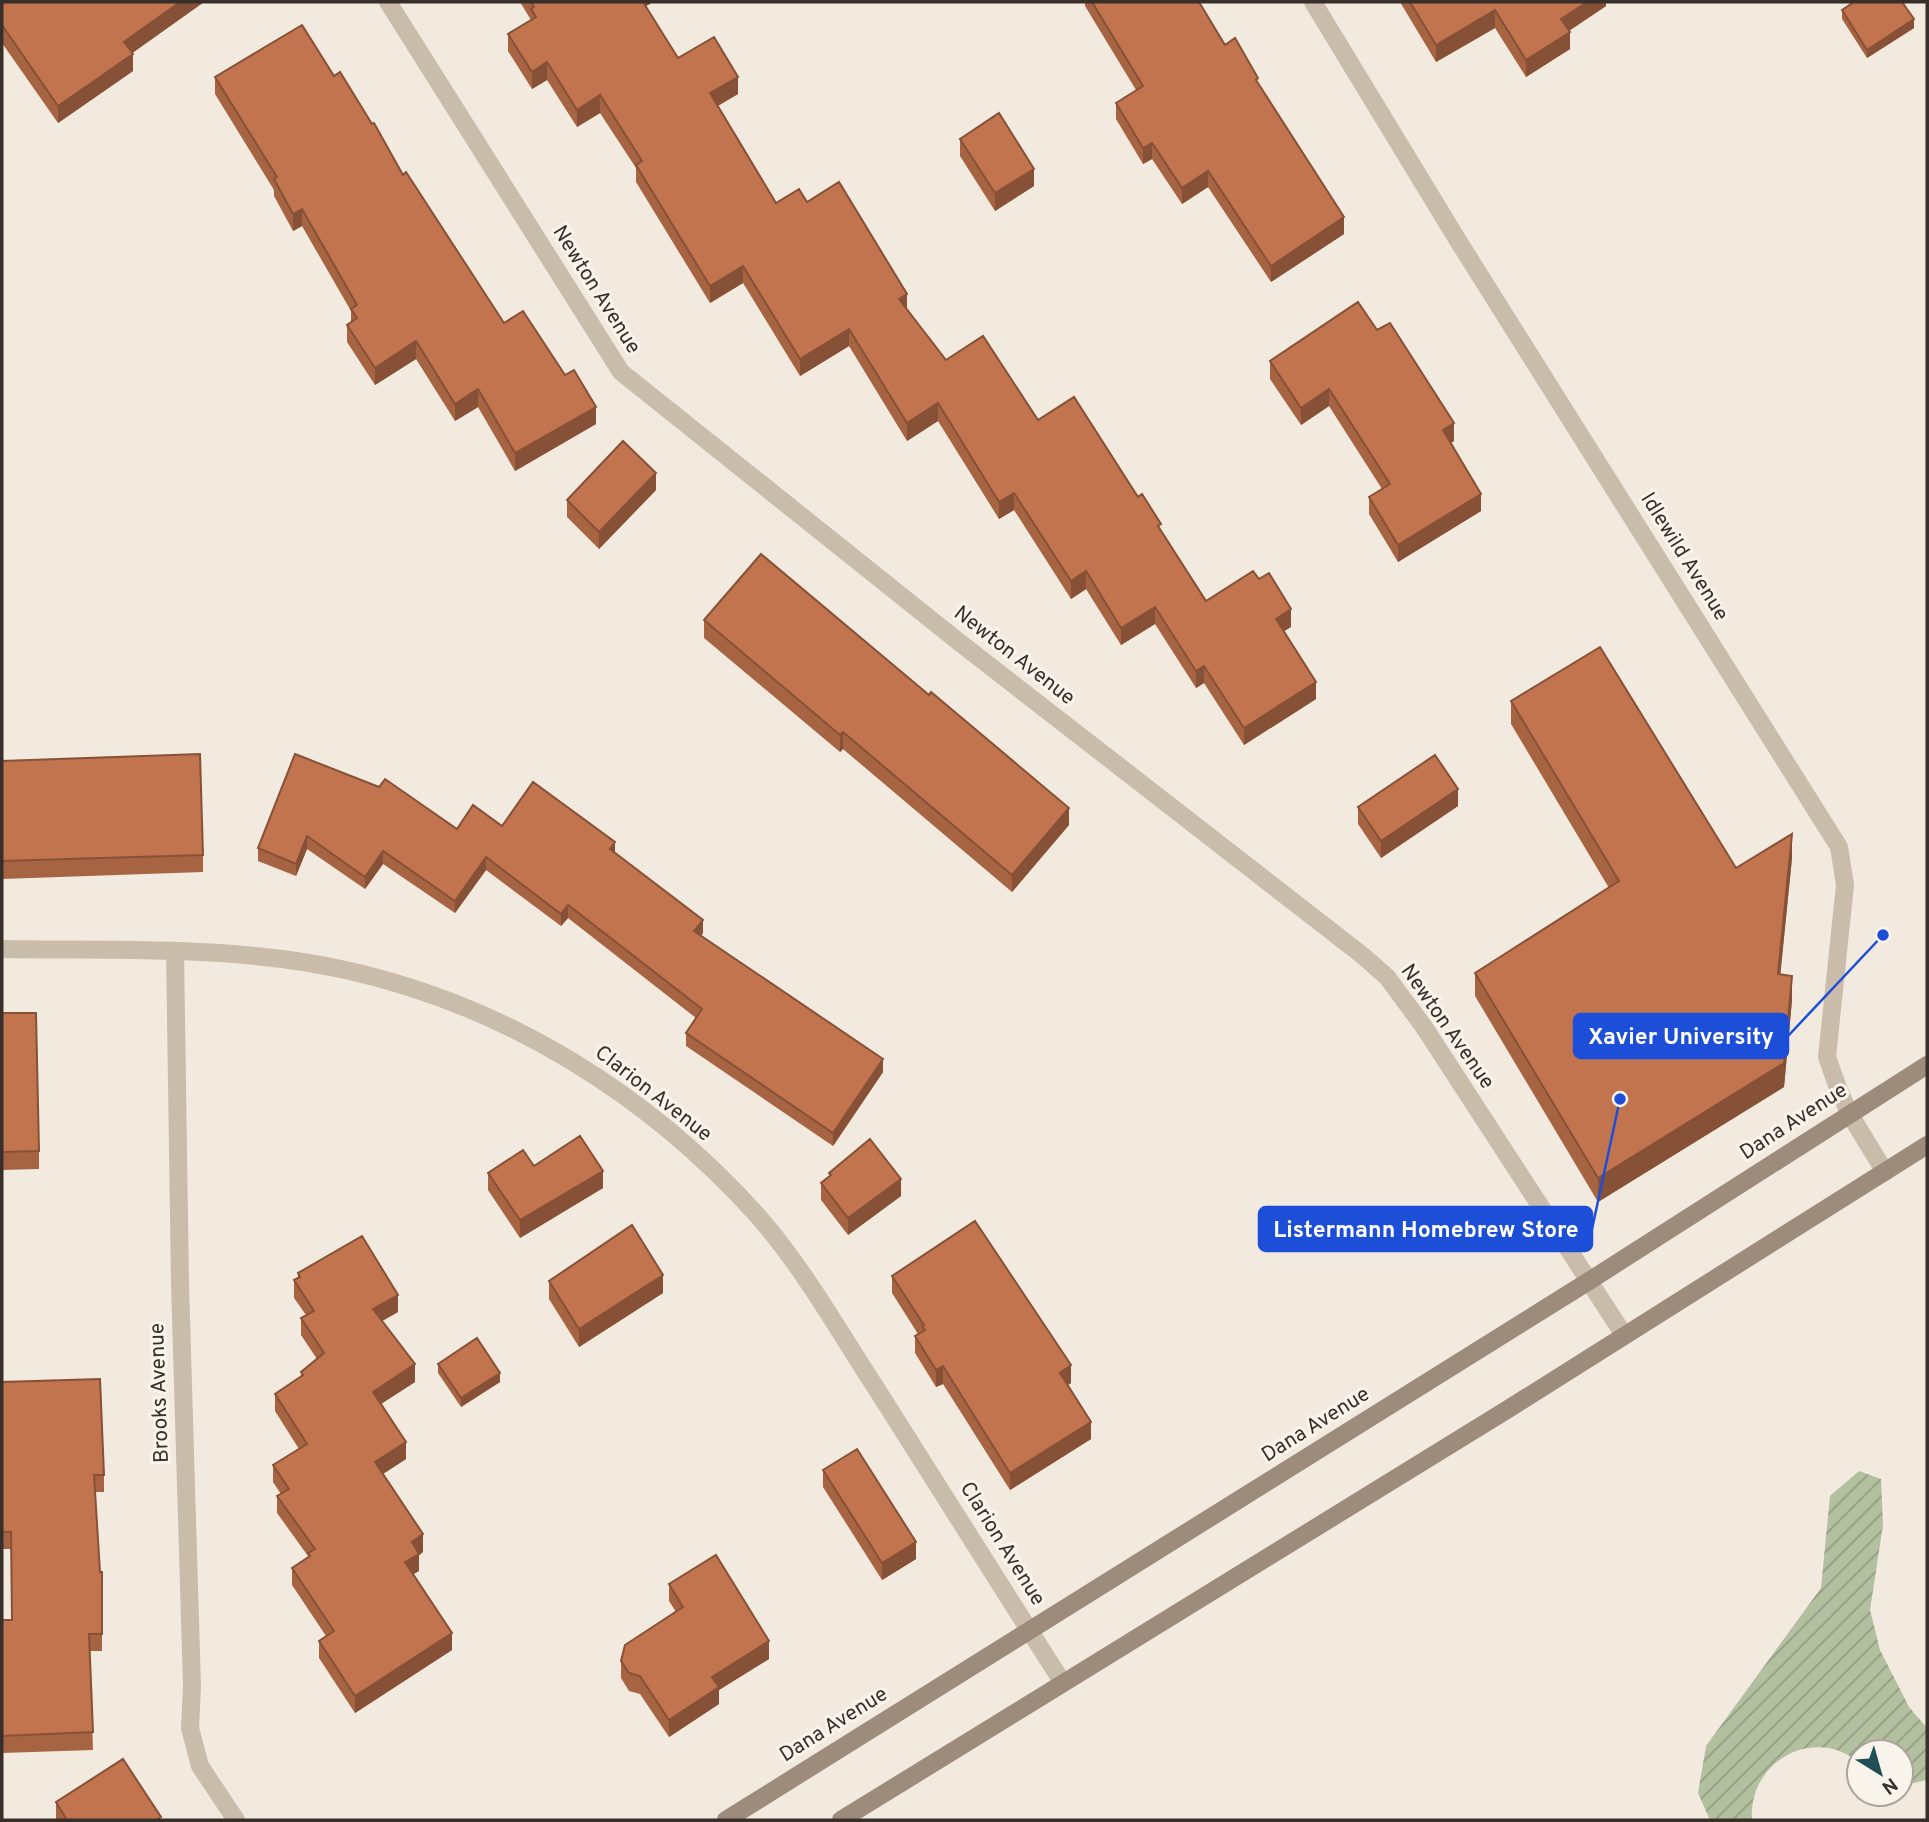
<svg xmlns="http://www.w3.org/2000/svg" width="1929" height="1822" viewBox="0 0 1929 1822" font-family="Overpass,sans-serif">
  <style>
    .garden { fill: url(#garden-furrows) }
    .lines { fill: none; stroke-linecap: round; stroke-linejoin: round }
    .street { stroke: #cabcab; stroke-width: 18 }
    .secondary { stroke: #9d8b7c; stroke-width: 18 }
    .wall { fill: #a66443 }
    .shaded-wall { fill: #875137 }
    .building { fill: #c1744e; stroke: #875137; stroke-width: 2 }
    .labels { text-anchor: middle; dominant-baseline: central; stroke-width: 6; stroke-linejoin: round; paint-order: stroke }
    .street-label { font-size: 21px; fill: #382f2a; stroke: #f9f4eb }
    .leader { fill: none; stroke: #1d4ed8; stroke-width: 2.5 }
    .callout-dot { fill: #1d4ed8; stroke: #f9f4eb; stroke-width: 2.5 }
    .callout { fill: #1d4ed8; stroke: #1d4ed8; stroke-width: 2.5 }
    .callout-label { font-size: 23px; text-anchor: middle; font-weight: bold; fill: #fff }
  </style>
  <defs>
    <pattern id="garden-furrows" width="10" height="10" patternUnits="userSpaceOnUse" patternTransform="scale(1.75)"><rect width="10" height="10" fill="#b2c09f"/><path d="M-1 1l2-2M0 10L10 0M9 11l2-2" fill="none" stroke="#929c82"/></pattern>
  </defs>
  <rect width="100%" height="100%" fill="#f2eadf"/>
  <path class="garden" d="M1859,1471L1881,1479L1883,1525L1870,1610L1880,1650L1909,1707L1927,1728V1780L1901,1786V1752H1859V1762C1812,1725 1748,1762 1752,1820H1710L1698,1793L1706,1746L1821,1588L1830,1496Z"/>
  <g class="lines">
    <path class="street" d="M388,2L621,372L959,642L1362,955L1387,977L1424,1027L1624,1335
      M1313,2L1457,239L1839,847L1845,885L1827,1057L1838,1088L1849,1113L1885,1172
      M2,949C117,951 237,945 350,971C508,1007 649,1095 757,1215C803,1267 838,1330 876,1388C938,1486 1000,1585 1063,1683
      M175,951L180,1284L192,1687L190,1728L200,1766L236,1820"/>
    <path class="secondary" d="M726,1820L1589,1281L1927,1065
      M841,1820L1505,1411L1927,1145"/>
  </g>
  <path class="wall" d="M2,2H204L132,53L133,71L58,123L2,43Z
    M520,2H653L646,6L678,58L738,94L718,106L776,203L807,202L907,310L946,360L1038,420L1138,497L1161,531L1206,601L1291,627L1284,631L1316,699L1244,745L1204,683L1196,688L1155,624L1121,645L1086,589L1071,599L1014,510L999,519L938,421L907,441L849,346L800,376L743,283L710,303L636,182V168L600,113L577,127L547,80L532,89L508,51V34L531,20Z
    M1085,2H1199L1225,45L1258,84L1344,234L1271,282L1208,187L1182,204L1152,159L1143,164L1116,119V103L1136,90L1085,6Z
    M1400,2H1606V6L1569,31L1570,49L1526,77L1495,28L1436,62Z
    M1842,10L1914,28L1867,58L1842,19Z
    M334,76L504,323L596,424L515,471L478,407L455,421L416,359L375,385L347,342V325L351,322V311L302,226L293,231L274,196V190L215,94V77Z
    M960,139L1034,186L995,211L960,156Z
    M1377,330L1454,441L1451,443L1481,511L1398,562L1369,514V497L1382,489L1329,406L1301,425L1270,379V361Z
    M656,490L599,549L567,517V500Z
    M704,620L1069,825L1012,892L843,749L840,752L704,638Z
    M1511,701L1736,868L1792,858L1780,975L1792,1000L1784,1087L1598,1202L1475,996V973L1609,888L1511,724Z
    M295,754L457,829L502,826L615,853L703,933L701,936L883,1072L833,1146L686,1046V1033L696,1018L568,918L561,926L486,870L455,913L383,864L365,889L307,849L296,876L258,861V848Z
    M2,761L203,855V872L2,879Z
    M1458,806L1381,858L1358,824V807Z
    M2,1013L39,1151V1169L2,1170Z
    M534,1166L603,1188L520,1238L488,1190V1173Z
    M829,1173L901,1196L848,1235L821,1200V1183L829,1177Z
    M298,1273L398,1312L382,1321L415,1382L381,1404L406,1459L383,1474L423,1552L419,1555V1571L413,1574L452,1650L355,1713L319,1658V1641L326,1636L292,1585V1568L308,1558V1556L277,1513V1496L281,1494L273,1482V1465L299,1449L275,1411V1394L301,1377V1372L317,1359L301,1335V1318L306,1315L294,1298V1280L298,1278Z
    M892,1276L1071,1383L1068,1385L1091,1439L1010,1490L943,1384L936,1387L915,1353V1336L918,1334L892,1293Z
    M549,1281L663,1293L579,1347L549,1299Z
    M438,1364L500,1382L461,1407L438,1373Z
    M2,1382L104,1475V1492H95L100,1572H102V1651H90L93,1750L2,1753V1620H12L11,1549H2Z
    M823,1470L916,1559L882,1580L823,1487Z
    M669,1584L769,1659L719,1690V1704L669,1737L640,1694L629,1691L621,1678V1661L676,1612L669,1601Z
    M56,1802L161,1820H56Z"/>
  <path class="shaded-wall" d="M180,2H204L124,59V42Z
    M638,2H653L638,11Z
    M1587,2H1606V6L1561,36V19Z
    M1495,10V28L1436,62V45Z
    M1914,19V28L1867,58V50Z
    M1570,32V49L1526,77V60Z
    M133,54V71L58,123V106Z
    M547,62V80L532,89V72Z
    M738,77V94L710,110V93Z
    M600,95V113L577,127V110Z
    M1152,143V159L1143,164V148Z
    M1034,169V186L995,211V193Z
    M1208,171V187L1182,204V188Z
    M302,209V226L293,231V214Z
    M1344,217V234L1271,282V266Z
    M743,266V283L710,303V286Z
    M907,294V312L899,299Z
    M849,329V346L800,376V359Z
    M416,341V359L375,385V368Z
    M478,389V407L455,421V404Z
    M1329,389V406L1301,425V408Z
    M938,403V421L907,441V423Z
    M596,407V424L515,471V453Z
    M1454,423V441L1443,448V430Z
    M656,473V490L599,549V532Z
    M1014,493V510L999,519V502Z
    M1481,494V511L1398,562V545Z
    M1086,571V589L1071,599V581Z
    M1155,607V624L1121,645V628Z
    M1291,609V627L1276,636V619Z
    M1204,666V683L1196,688V671Z
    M1316,682V699L1244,745V728Z
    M843,732V749L840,752V735Z
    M1458,789V806L1381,858V841Z
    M1069,808V825L1012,892V875Z
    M1792,834V858L1778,998V974Z
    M307,836V849L296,876V864Z
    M615,842V855L610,849Z
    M383,851V864L365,889V877Z
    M486,857V870L455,913V901Z
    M568,905V918L561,926V914Z
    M703,920V933L694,944V931Z
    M1792,976V1000L1784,1087L1598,1202V1178Z
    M883,1059V1072L833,1146V1133Z
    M603,1171V1188L520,1238V1220Z
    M901,1179V1196L848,1235V1218Z
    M663,1275V1293L579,1347V1329Z
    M398,1295V1312L373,1326V1309Z
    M415,1364V1382L373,1409V1392Z
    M1071,1365V1383L1060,1390V1373Z
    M943,1366V1384L936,1387V1370Z
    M500,1373V1382L461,1407V1398Z
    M1091,1422V1439L1010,1490V1473Z
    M406,1442V1459L375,1479V1462Z
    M423,1534V1552L419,1555V1571L405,1579V1562L412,1542Z
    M916,1542V1559L882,1580V1563Z
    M452,1633V1650L355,1713V1696Z
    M769,1641V1659L719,1690V1704L669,1737V1720L712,1677Z"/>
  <path class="building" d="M2,2H180L124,42L133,54L58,106L2,25Z
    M531,2H643L678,58L714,37L738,77L710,93L776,203L799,189L807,202L839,182L907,294L899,299L946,360L983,336L1038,420L1074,397L1138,497L1142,494L1161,524L1158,526L1206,601L1253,571L1259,579L1269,573L1291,609L1276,619L1316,682L1244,728L1204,666L1196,671L1155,607L1121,628L1086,571L1071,581L1014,493L999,502L938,403L907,423L849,329L800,359L743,266L710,286L636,165L642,161L600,95L577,110L547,62L532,72L508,34L536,17L531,9L534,7Z
    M1092,2H1199L1225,45L1235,38L1258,78L1256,80L1344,217L1271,266L1208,171L1182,188L1152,143L1143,148L1116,103L1143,86Z
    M1410,2H1587L1561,19L1570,32L1526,60L1495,10L1436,45Z
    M1854,2H1902L1914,19L1867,50L1842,10Z
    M302,25L334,76L340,72L372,124L374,123L403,175L406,172L504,323L523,311L565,375L574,370L596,407L515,453L478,389L455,404L416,341L375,368L347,325L357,318L351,309L357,305L302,209L293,214L274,179L277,177L215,77Z
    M999,113L1034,169L995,193L960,139Z
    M1358,302L1377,330L1390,323L1454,423L1443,430L1481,494L1398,545L1369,497L1390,484L1329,389L1301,408L1270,361Z
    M623,441L656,473L599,532L567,500Z
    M761,554L929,695L931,692L1069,808L1012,875L843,732L840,735L704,620Z
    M1600,647L1736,868L1792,834L1778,974L1792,976L1784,1063L1598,1178L1475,973L1619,881L1511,701Z
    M200,754L203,855L2,861V761Z
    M295,754L379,787L385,779L457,829L473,805L502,826L533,782L615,842L610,849L703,920L694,931L883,1059L833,1133L686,1033L702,1009L568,905L561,914L486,857L455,901L383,851L365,877L307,836L296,864L258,848Z
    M1435,755L1458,789L1381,841L1358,807Z
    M2,1013H36L39,1151L2,1152Z
    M580,1136L603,1171L520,1220L488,1173L523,1150L534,1166Z
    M870,1139L901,1179L848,1218L821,1183L831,1175L829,1173Z
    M975,1221L1071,1365L1060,1373L1091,1422L1010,1473L943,1366L936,1370L915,1336L925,1330L922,1326L924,1325L892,1276Z
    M632,1225L663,1275L579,1329L549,1281Z
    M362,1236L398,1295L373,1309L415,1364L373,1392L406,1442L375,1462L423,1534L412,1542L419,1554L405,1562L452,1633L355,1696L319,1641L334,1631L292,1568L310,1556L308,1553L315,1549L277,1496L289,1489L273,1465L307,1444L275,1394L303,1375L301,1372L324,1353L301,1318L314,1311L294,1280L300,1277L298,1273Z
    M477,1338L500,1373L461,1398L438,1364Z
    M100,1379L104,1475H94L100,1572H102V1634H89L93,1732L2,1736V1620H12L11,1532H2V1382Z
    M857,1449L916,1542L882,1563L823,1470Z
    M716,1555L769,1641L712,1677L719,1687L669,1720L640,1676L629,1673L621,1661L625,1645L683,1607L669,1584Z
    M123,1759L161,1817L156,1820H67L56,1802Z"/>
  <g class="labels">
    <g class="street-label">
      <text transform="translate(596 290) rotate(58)">Newton Avenue</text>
      <text transform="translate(1684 557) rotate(58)">Idlewild Avenue</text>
      <text transform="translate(1014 656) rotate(38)">Newton Avenue</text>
      <text transform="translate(1447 1027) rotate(55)">Newton Avenue</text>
      <text transform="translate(653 1094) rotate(38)">Clarion Avenue</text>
      <text transform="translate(1794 1122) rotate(-33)">Dana Avenue</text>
      <text transform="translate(160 1393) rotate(-92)">Brooks Avenue</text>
      <text transform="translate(1316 1425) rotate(-32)">Dana Avenue</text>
      <text transform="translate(1002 1544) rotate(58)">Clarion Avenue</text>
      <text transform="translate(834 1725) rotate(-32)">Dana Avenue</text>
    </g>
  </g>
  <path class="leader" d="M1883 935L1788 1036M1620 1099L1592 1229"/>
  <g class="callout-dot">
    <circle cx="1883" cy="935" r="7"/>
    <circle cx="1620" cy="1099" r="7"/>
  </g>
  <g class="callout">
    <rect x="1574" y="1014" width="214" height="44" rx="7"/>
    <rect x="1259" y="1207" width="333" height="44" rx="7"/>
  </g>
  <g class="callout-label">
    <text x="1681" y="1044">Xavier University</text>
    <text x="1426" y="1237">Listermann Homebrew Store</text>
  </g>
  <rect width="1929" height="1822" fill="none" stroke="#382f2a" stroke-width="7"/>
  <g transform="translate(1880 1773) rotate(143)"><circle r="33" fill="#f9f4eb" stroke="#aca59e" stroke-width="2"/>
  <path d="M0-5L12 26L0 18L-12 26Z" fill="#214f58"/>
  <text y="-10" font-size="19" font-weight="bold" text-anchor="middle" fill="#382f2a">N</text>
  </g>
</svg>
